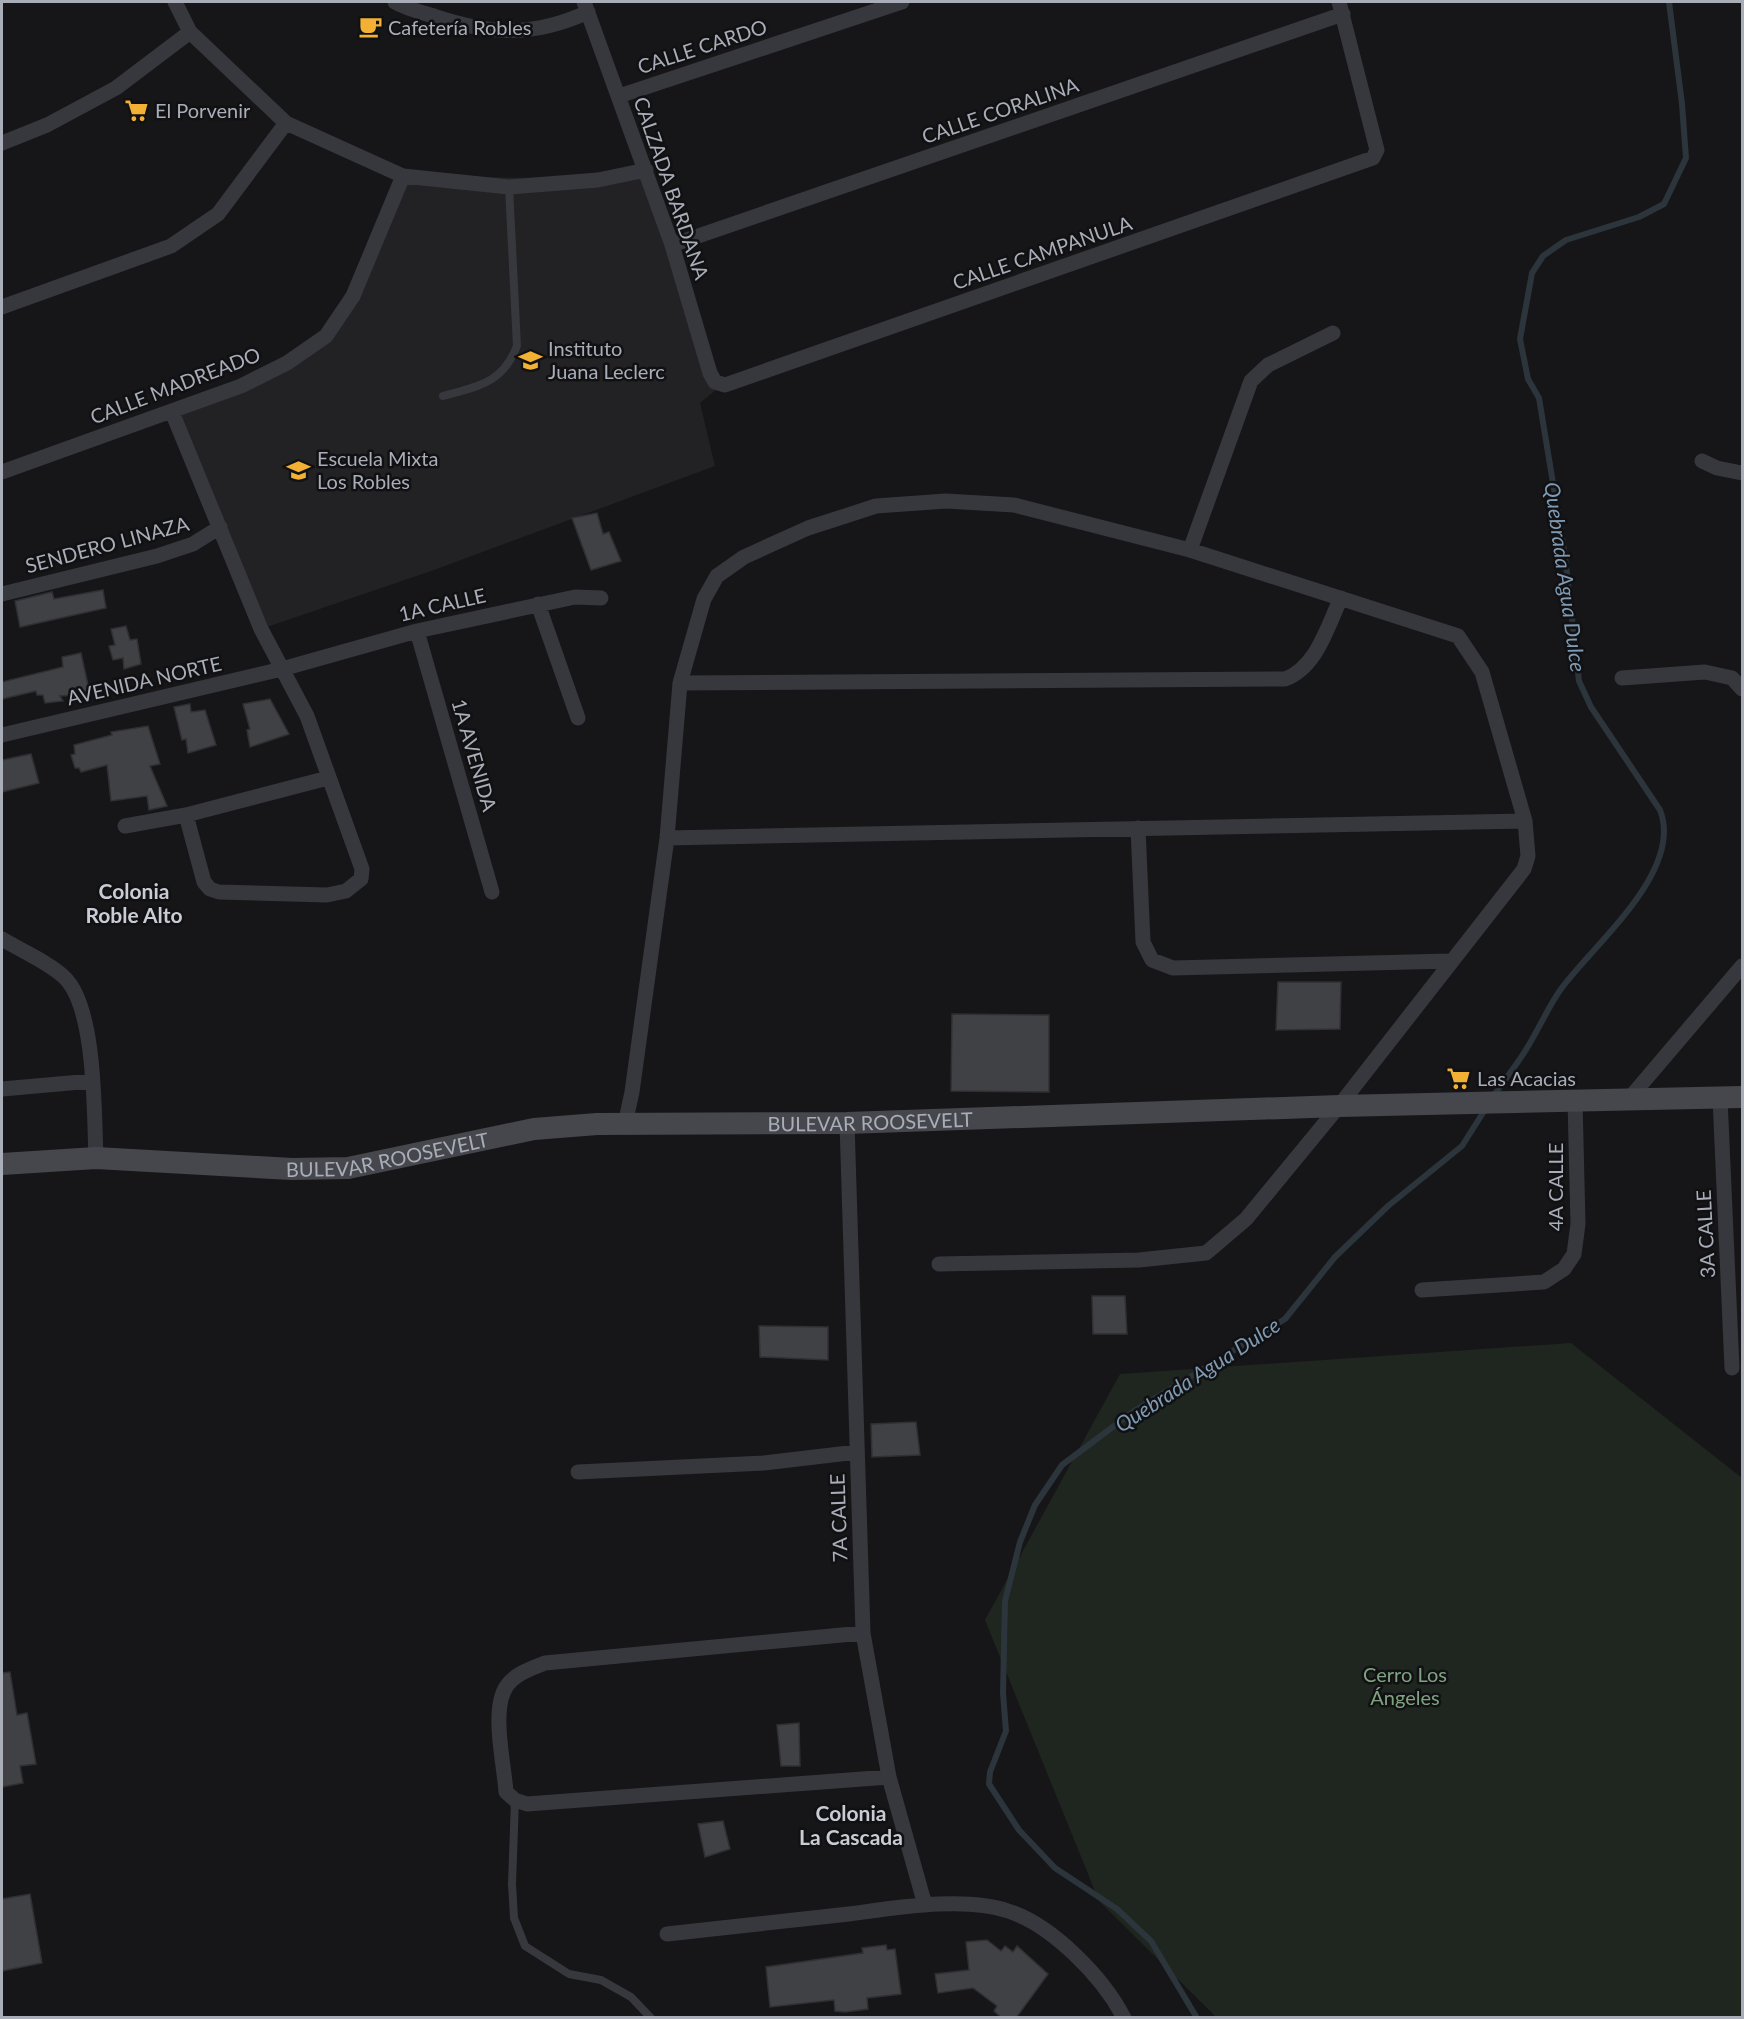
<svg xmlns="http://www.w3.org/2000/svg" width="1744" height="2019" viewBox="0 0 1744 2019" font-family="Lato,sans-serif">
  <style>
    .built { fill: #222225 }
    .green { fill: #1e261f }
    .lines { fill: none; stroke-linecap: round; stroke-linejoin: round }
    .stream { stroke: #2c353c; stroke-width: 6 }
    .building { fill: #404145; stroke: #303034; stroke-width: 1.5 }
    .service { stroke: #37383d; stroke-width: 8 }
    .minor { stroke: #37383d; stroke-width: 15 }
    .secondary { stroke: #45474d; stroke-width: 22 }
    .labels { text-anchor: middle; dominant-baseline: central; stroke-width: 5; stroke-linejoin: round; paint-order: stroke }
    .poi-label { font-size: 20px; fill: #a8adb8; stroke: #111113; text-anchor: start }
    .street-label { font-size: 20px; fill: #a8adb8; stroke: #111113 }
    .park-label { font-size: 20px; fill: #7fa381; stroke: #111113 }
    .water-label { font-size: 21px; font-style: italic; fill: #7f9bb3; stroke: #111113 }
    .neighbourhood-label { font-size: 21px; font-weight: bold; fill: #c9ccd4; stroke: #111113 }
  </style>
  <rect width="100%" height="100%" fill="#161618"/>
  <path class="built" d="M408,170L461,177L547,178L646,170L722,385L700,403L715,466L434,570L261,629L172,412L326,336Z"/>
  <path class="green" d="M1571,1343L1742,1478V2017H1216L1099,1901L985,1620L1120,1374Z"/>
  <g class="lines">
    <path class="stream" d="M1493,1097C1504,1080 1517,1065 1527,1048C1539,1029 1548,1007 1561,989C1594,944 1684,871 1660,810L1591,707L1579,681L1565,556L1539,398L1528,379L1520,339L1532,273L1543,256L1566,240L1639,217L1664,204L1686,158L1682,104L1669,2
      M1197,2018L1151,1941L1117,1909L1055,1868L1019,1830L989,1784L990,1772L1006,1731L1003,1693L1005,1601L1020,1542L1035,1505L1062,1465L1134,1411L1285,1319L1335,1257L1388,1206L1462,1146L1486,1108"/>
  </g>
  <path class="building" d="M597,513L603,534L609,532L621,561L591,570L572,518Z
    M103,590L106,608L20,627L15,601L52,592L54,599Z
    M126,626L130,640L137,639L141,664L124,669L123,658L113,660L109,646L115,645L111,629Z
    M81,653L90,694L60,696L63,701L45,703L43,695H37L36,691L2,699V682L63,667L62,657Z
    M270,699L289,734L250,747L247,730L250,729L243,704Z
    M190,704L191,712L205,710L216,745L188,753L186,739L182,740L174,707Z
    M148,726L160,764L150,766L167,806L149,810L147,796L111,801L107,765L81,772L79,768H75L71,755L75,754L74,745L112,735L111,732Z
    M31,754L39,783L2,792V760Z
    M1278,982H1341L1340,1029L1276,1030Z
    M952,1014L1049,1015V1092L951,1091Z
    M1092,1296H1125L1127,1334H1093Z
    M759,1326L828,1327V1360L760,1357Z
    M916,1422L920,1455L872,1457L871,1424Z
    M10,1672L17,1715L27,1713L36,1764L20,1766L23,1783L2,1787V1673Z
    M799,1723L800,1766H781L777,1725Z
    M723,1821L730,1849L705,1857L698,1824Z
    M30,1894L42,1963L2,1971V1899Z
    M987,1940L1001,1951L1005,1946L1013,1952L1017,1946L1048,1974L1016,2018H1002L994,2011L997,2006L973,1988L938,1993L935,1974L969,1970L966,1942Z
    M886,1945L887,1950L895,1949L901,1994L867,1998L868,2009L845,2012L835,2011L834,2000L770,2007L766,1967L863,1953L862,1948Z"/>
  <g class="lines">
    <path class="service" d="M443,396C478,386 502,384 517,346L509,187
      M515,1800L512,1884L514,1918L525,1946L569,1974L601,1980L631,1997L651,2018"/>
    <path class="minor" d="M175,2L190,32L286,123L403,176L509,187L598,180L646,170
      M395,2C407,9 421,12 434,16C490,35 534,37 588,12
      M584,2L672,245L710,373L715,382L725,385L1373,158L1377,150L1339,2
      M619,96L902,2
      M2,143L47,125L116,88L190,32
      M672,245L1343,14
      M2,307L171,246L218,214L286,123
      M172,412L261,629L307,716L362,869L361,879L346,891L327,895L219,892L210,889L204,882L186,815
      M1702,461L1717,468L1742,473
      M2,472L241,386L287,363L326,336L353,296L403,176
      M1190,550L1251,381L1268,365L1333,333
      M2,594L157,556L193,544L220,527
      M538,604L578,718
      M417,631L492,892
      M1622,678L1705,672L1732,678L1742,689
      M680,683L1285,679C1317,667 1327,627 1341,598
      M2,735L282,669L417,631L575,597L601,598
      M125,826L186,815L328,778
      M1138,828L1143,942L1152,960L1173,968L1450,961
      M667,838L1525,821
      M2,939C20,950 50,963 65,978C96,1009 94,1114 96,1158
      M2,1089L92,1081
      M1720,1098L1732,1368
      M1628,1100L1742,966
      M847,1123L863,1633L889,1777L925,1905
      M625,1124L632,1092L667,838L680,683L704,599L717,576L744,557L808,528L876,506L946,501L1014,505L1190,550L1458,636L1482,672L1525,821L1528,856L1524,869L1339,1106L1246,1219L1206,1253L1139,1260L939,1264
      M1422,1290L1544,1282L1564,1269L1574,1254L1578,1224L1575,1100
      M578,1472L764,1463L857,1452
      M863,1633L545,1663C532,1668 514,1674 506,1687C491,1711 504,1763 506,1792L515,1800L527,1804L889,1777
      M667,1934C728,1927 788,1921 849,1914C895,1908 964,1896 1008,1911C1052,1925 1103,1977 1124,2018"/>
    <path class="secondary" id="s1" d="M2,1164L96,1158L292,1169L348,1168L534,1129L597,1124L847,1123L1339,1106L1742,1097"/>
  </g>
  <defs>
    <symbol id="cafe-bare" viewBox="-9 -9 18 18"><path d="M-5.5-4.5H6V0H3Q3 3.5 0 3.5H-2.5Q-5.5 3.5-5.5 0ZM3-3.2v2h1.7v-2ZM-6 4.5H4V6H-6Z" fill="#f2b134" stroke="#111113" stroke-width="2.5" paint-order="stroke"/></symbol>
    <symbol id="supermarket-bare" viewBox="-9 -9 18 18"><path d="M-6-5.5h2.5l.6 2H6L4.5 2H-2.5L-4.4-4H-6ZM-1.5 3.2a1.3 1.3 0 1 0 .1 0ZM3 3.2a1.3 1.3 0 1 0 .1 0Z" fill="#f2b134" stroke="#111113" stroke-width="2.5" paint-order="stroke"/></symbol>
    <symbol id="school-bare" viewBox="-9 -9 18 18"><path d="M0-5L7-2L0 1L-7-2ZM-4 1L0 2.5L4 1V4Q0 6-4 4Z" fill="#f2b134" stroke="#111113" stroke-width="2.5" paint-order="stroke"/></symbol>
  </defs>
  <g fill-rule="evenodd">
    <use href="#cafe-bare" x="354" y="10" width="33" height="33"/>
    <use href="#supermarket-bare" x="120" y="94" width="33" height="33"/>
    <use href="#school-bare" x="514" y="344" width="33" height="33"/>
    <use href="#school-bare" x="282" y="454" width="33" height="33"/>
    <use href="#supermarket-bare" x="1442" y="1062" width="33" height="33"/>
  </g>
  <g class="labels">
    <g class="poi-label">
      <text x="388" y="27">Cafetería Robles</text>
      <text x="155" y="110">El Porvenir</text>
      <text x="548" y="348">Instituto<tspan x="548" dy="23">Juana Leclerc</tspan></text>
      <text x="317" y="458">Escuela Mixta<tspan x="317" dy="23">Los Robles</tspan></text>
      <text x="1477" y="1078">Las Acacias</text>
    </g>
    <g class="street-label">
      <text transform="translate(702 46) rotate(-18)">CALLE CARDO</text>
      <text transform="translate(1000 110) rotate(-19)">CALLE CORALINA</text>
      <text transform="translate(672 188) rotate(71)">CALZADA BARDANA</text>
      <text transform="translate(1042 252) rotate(-19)">CALLE CAMPANULA</text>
      <text transform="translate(175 385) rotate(-21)">CALLE MADREADO</text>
      <text transform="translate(107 544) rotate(-15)">SENDERO LINAZA</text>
      <text transform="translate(442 604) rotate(-13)">1A CALLE</text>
      <text transform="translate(144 680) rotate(-13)">AVENIDA NORTE</text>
      <text transform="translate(475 755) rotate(74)">1A AVENIDA</text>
      <text stroke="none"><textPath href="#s1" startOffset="873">BULEVAR ROOSEVELT</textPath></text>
      <text stroke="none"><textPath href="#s1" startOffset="387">BULEVAR ROOSEVELT</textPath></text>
      <text transform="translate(1555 1187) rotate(-90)">4A CALLE</text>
      <text transform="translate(1705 1234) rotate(-93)">3A CALLE</text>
      <text transform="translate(838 1518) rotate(-92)">7A CALLE</text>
    </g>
    <g class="park-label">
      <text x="1405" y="1674">Cerro Los<tspan x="1405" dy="23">Ángeles</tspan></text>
    </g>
    <g class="water-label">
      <text transform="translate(1566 577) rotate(82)">Quebrada Agua Dulce</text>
      <text transform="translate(1197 1374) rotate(-33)">Quebrada Agua Dulce</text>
    </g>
    <g class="neighbourhood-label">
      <text x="134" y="890">Colonia<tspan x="134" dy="24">Roble Alto</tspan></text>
      <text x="851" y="1812">Colonia<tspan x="851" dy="24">La Cascada</tspan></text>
    </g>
  </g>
  <rect width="1744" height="2019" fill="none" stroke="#a8adb8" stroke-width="6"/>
</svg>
